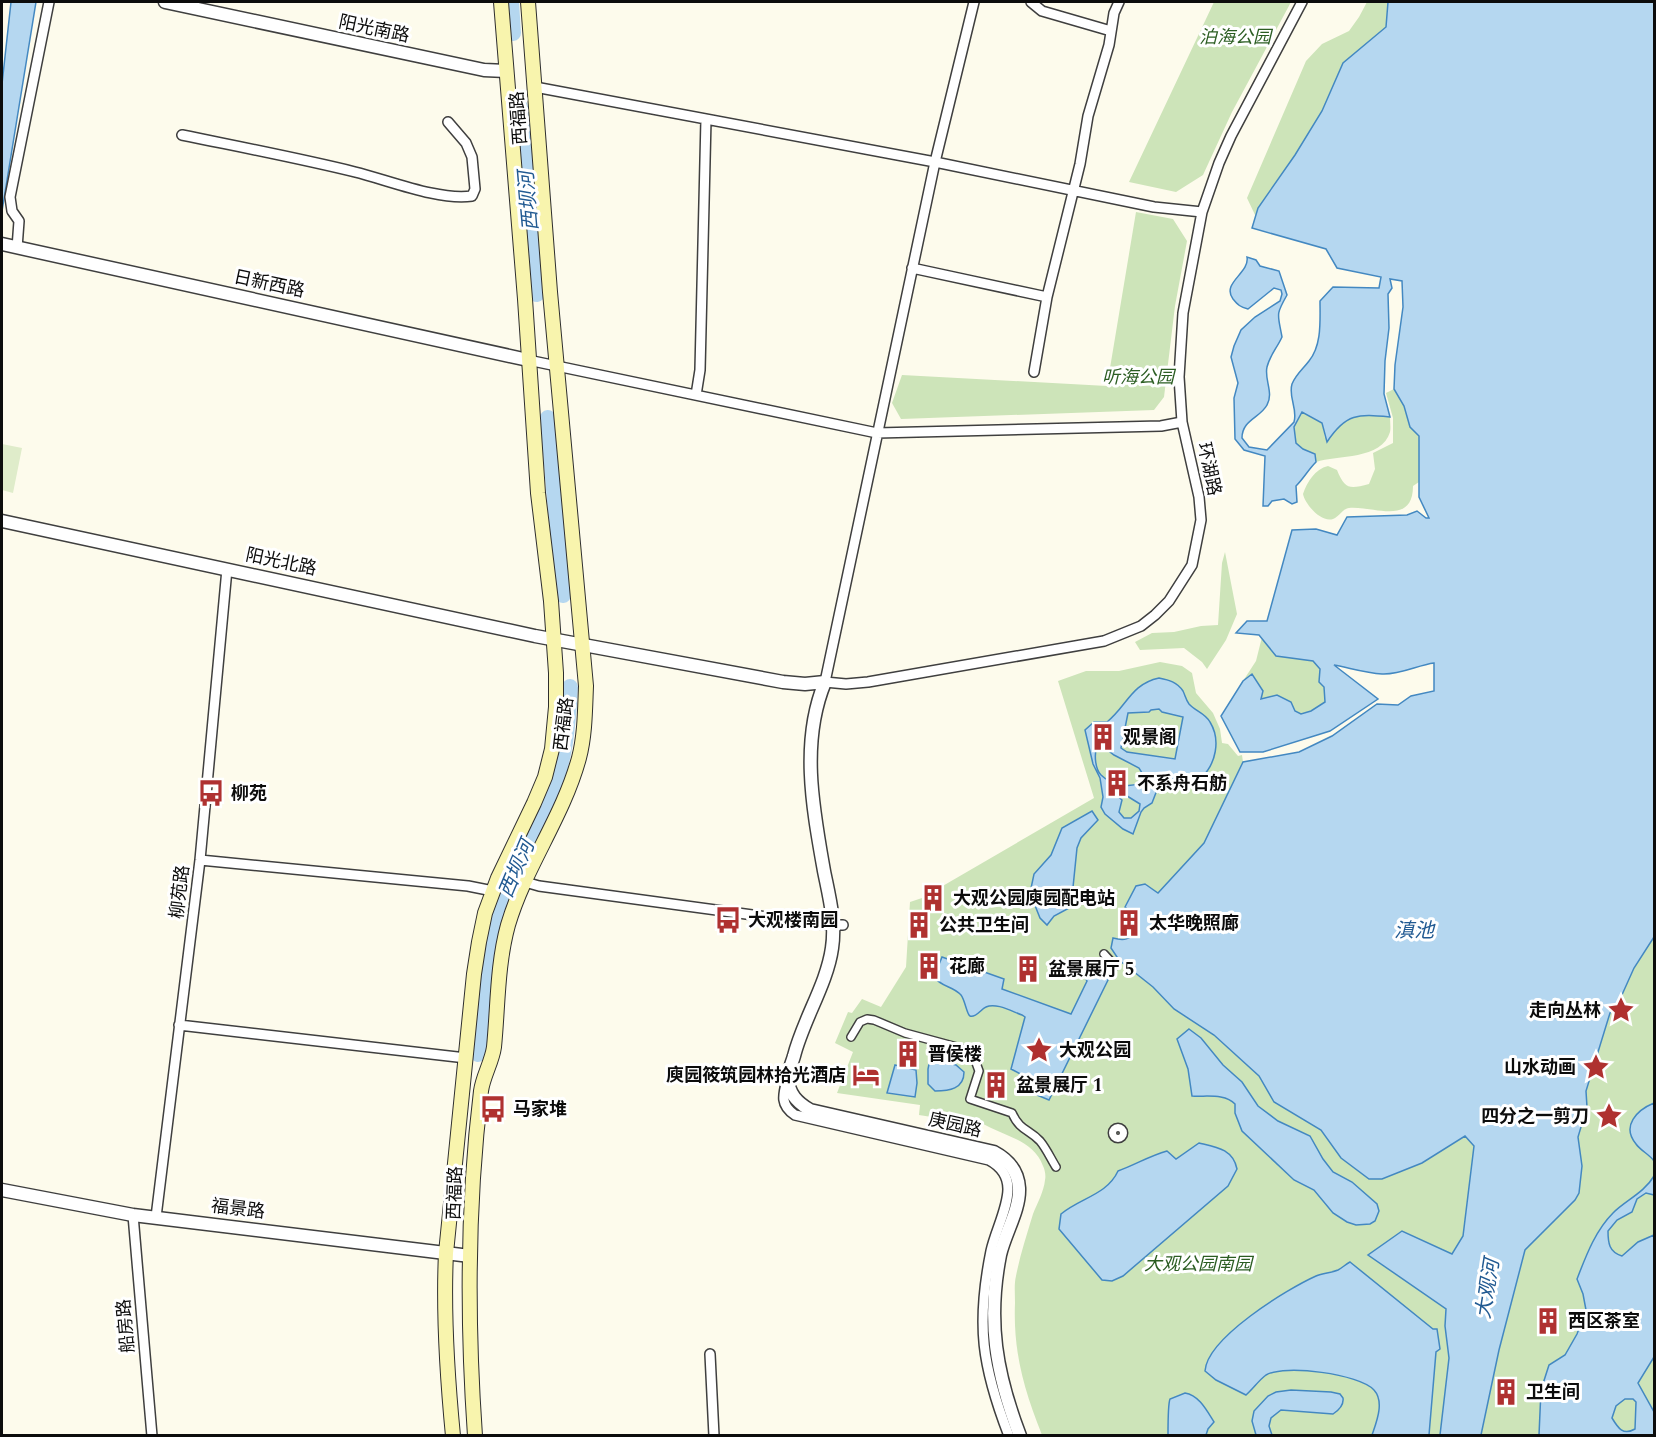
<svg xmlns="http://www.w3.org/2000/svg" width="1656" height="1437" viewBox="0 0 1656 1437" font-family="Spectral,'Noto Sans SC',serif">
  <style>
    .green { fill: #cde4b9 }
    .pitch { fill: #dfecca }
    .water { fill: #b5d7f0; stroke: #4388c1; stroke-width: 1.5; fill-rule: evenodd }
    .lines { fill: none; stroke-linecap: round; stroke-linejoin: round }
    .river { stroke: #b5d7f0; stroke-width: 16 }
    .pedestrian-casing { stroke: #3f3f3f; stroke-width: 10 }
    .minor-casing { stroke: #3f3f3f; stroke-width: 12 }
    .tertiary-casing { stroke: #3f3f3f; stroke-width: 15 }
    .secondary-casing { stroke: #2e2e2e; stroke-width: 16 }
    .pedestrian { stroke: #fff; stroke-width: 7 }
    .minor { stroke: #fff; stroke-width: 9 }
    .tertiary { stroke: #fff; stroke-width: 12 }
    .secondary { stroke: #f8f4ad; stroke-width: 14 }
    .labels { text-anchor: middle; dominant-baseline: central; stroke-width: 6; stroke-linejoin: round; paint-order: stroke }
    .street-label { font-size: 18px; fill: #0c0c0c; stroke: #fff }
    .park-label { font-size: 18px; font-style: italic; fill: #2b5d22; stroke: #fff }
    .poi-label { font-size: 18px; font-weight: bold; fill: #0c0c0c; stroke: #fff; text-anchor: start }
    .water-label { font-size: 20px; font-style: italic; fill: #215a92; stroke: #fff }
  </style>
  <rect width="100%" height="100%" fill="#fdfbec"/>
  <path class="green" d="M1214,2H1291L1232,112L1203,175L1176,192L1129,182Z
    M1367,2H1388L1386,27L1343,63L1322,111L1295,155L1258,208L1256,217L1247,198L1306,61L1322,44L1349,31L1359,17Z
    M1136,212L1173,219L1187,241L1175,306L1164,397L1154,410L901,419L892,403L902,375L1107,386Z
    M1394,389L1404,406L1410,427L1419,436V482L1413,486C1413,526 1374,506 1349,508C1342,509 1339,517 1333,519C1321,523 1305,504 1303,494C1307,482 1315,469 1328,466L1337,470C1345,490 1350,489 1369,484L1375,469L1373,453L1393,443V418L1386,393Z
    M1302,411L1322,423L1325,438C1351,414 1355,413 1390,417C1390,422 1391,428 1390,432C1382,460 1337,455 1316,462L1315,454L1303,449L1296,443L1294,427Z
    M1225,552L1237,614L1226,640L1207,669L1202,662L1184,648L1140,650L1135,642L1152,633L1174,632L1201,626L1218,625L1222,563Z
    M1262,637L1276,656L1313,660L1320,669L1319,682L1324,687L1325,702L1311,711L1301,714L1261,700L1252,674L1243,681L1256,661Z
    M1160,662L1182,666L1192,673L1196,693L1213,713L1220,729L1222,743L1228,744L1238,756L1242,755L1243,762L1204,843L1158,894L1146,884L1129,909C1141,920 1138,935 1123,940L1153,987L1174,1009L1214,1035L1259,1076L1274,1102L1321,1130L1341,1158L1422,1163L1465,1136L1474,1146L1463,1236L1452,1254L1402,1231L1446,1309L1445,1326L1449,1358L1440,1435H1042C1024,1390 1013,1352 1015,1303C1015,1294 1014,1284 1016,1276C1020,1255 1027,1234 1033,1214C1037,1204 1044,1191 1045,1180C1046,1176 1045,1170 1043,1166C1032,1136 996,1136 975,1118H938L919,1115L920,1105L837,1093L853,1052L835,1043L848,1012L852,1013L862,999L881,1007L906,967L910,902L922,898L1094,798L1058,681L1086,671H1119Z
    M1654,937V1435L1481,1436L1499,1350L1525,1250L1575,1200L1579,1193L1582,1166L1578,1137L1587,1107L1586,1091L1610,1013L1621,997L1634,968Z"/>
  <path class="pitch" d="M2,444L22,448L13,493L2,490Z"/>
  <path class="water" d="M11,2H36L2,211V84Z
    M1388,2H1654V937L1634,968L1621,997L1610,1013L1586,1091L1587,1107L1578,1137L1582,1166L1579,1193L1575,1200L1525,1250L1499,1350L1481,1435H1440L1449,1358L1445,1326L1446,1309L1368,1255L1402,1231L1452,1254L1463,1236L1474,1146L1465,1136L1422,1163L1382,1179H1369L1341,1158L1321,1130L1274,1102L1259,1076L1214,1035L1174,1009L1153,987L1119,960L1111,948L1113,938C1124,941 1130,940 1136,930L1135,916L1125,907L1136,886L1145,884L1158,893L1204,843L1243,762L1299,752L1332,736L1377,704L1398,705L1411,696L1434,691V663C1418,665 1400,675 1382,674C1366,673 1350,668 1334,665L1378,699L1330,731L1263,752H1240L1221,716L1243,681L1252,674L1263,691L1261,699L1277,695L1291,702L1295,711L1301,714L1311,711L1325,702L1324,687L1319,682L1320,669L1313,661L1276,656L1259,635L1236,633L1247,621H1267L1292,530L1316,529L1337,535L1347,517L1407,515L1417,511L1426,518H1429L1419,497V436L1410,427L1404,406L1394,389L1395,365L1403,307L1402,281L1390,279L1392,288L1388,294L1389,328L1385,361L1384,394L1390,417C1358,414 1346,413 1327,442L1322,423L1302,412L1294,427L1296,443L1303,449L1315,454L1316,462C1308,470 1304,478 1296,486L1297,502L1292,504L1284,499L1272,501L1268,506H1263L1265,456L1244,450L1235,439L1234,398L1238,383L1231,357L1234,346L1241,330L1255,317L1280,301L1282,294L1281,290L1274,288L1248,309C1240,307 1238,305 1233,299C1221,283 1250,273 1247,257L1256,260L1260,266L1279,271L1287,295C1275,316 1278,314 1282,337C1277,348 1270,355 1267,367C1264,379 1274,393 1267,405C1260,418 1242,420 1242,438L1249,447L1267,450L1294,422C1298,409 1288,397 1292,384C1296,374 1303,369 1309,361C1322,345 1320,321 1320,301L1333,287L1379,288L1381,277L1337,268L1326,249L1252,228L1258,208L1295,155L1322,111L1343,63L1386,27Z
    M1159,678C1169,680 1177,682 1183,691C1185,695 1186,700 1189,704C1195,711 1205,713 1210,722C1221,740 1216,764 1201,778C1184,794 1173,781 1157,790L1152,803L1144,808L1141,812L1133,834L1123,829L1105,814L1101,807L1103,797L1100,778L1093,764L1085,730L1094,722H1107C1127,706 1131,684 1159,678ZM1159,709L1162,712L1183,717L1175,759L1127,752L1121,748L1128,713L1149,712L1151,710ZM1101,745L1114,755L1139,768L1144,776C1138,792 1111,785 1101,775C1095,769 1094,754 1097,746ZM1119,791L1140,804L1139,811L1131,818H1124L1119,812L1122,800L1116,795Z
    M1092,811L1098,820L1081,838L1077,848L1071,907L1054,916L1047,925L1040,918L1030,893L1034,874L1051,855L1062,828Z
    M942,957L1004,979L1002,989L1071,1014L1087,981L1084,976L1069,971L1073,960L1105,974L1108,980L1049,1100L1032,1093L1030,1079L1011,1069L1025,1017L1022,1015C1013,1012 996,1002 986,1007C981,1009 976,1018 970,1016C967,1015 965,1000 961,995C953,986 941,987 934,977Z
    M1189,1029L1201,1038L1223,1065L1242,1082L1258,1106L1278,1121L1310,1136L1323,1159L1333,1172L1352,1182L1377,1204L1379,1211L1375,1221L1370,1224L1356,1225L1347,1222L1333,1213L1314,1190L1294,1180L1242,1131L1235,1113V1104C1225,1093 1206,1097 1192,1096L1188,1069L1177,1039Z
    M938,1060L956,1065L964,1072C964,1089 949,1091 935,1091L928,1084V1069L929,1064Z
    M895,1065L916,1070L917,1083L915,1097L887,1093Z
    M1654,1103V1161C1649,1154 1641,1151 1636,1144C1621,1126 1637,1110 1654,1103Z
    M1199,1143C1216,1147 1233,1149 1237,1169L1228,1186L1123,1276L1112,1281L1102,1280L1059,1229L1061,1214C1080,1198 1107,1195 1118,1171C1135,1165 1149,1156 1167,1151L1176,1159Z
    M1654,1176V1195L1646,1193L1637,1199L1632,1212L1617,1220L1608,1231C1608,1243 1609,1252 1622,1256L1638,1242L1654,1235V1357L1638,1383L1654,1412V1435H1539L1541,1390L1549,1365L1565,1355L1577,1334L1586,1310L1583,1294L1577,1279C1586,1256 1595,1231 1613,1213C1626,1200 1644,1193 1654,1176ZM1625,1399H1633L1636,1402L1635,1429C1623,1436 1618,1428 1612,1418L1616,1406Z
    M1350,1262L1433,1329H1437L1440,1349L1436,1352L1429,1435H1372C1376,1423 1385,1402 1374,1390C1360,1374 1284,1364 1266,1375C1259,1380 1253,1389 1246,1395L1216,1380L1205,1371C1207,1338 1287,1289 1316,1276C1323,1273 1331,1273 1338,1270C1342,1268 1346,1264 1350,1262Z
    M1291,1390L1331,1392L1340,1394L1343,1398C1344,1405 1339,1410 1333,1414L1281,1410L1271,1418L1269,1426L1272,1435H1256L1252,1421L1254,1411L1268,1396L1276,1392Z
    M1185,1393C1199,1395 1207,1411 1214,1422L1208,1429L1206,1435H1168C1168,1426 1168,1404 1170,1399Z"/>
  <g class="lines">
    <path class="river" d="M511,2L513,33
      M520,107L537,294
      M548,418L563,595
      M478,1054C484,1010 483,963 495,919C507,876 531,838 549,798C565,763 568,725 570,687"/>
    <defs>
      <path id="pedestrian" d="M1104,954L1115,966
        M851,1037L860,1022L867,1019L874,1020L905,1033L964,1049L975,1060L979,1071L970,1099L1012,1113C1020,1131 1029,1129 1040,1141C1046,1148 1051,1159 1056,1167
        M1112.5 1133a5.5 5.5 0 1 1 11 0a5.5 5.5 0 1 1-11 0Z"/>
      <path id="minor" d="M974,2L935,162L825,682L846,684L868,682L1104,641L1141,626L1155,615L1169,601L1192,565L1201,520L1199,497L1182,422L1179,377L1183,313L1202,212L1219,163L1231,136L1302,2
        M1031,2L1042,11L1111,31
        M535,87L935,162L1154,207L1202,212
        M182,135C240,147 298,158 355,172C388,180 439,201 472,196L475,189L472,157L466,143L448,122
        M17,248L19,221L12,211L10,197L49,2
        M912,268L1047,297
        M528,360L877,433L1161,426L1182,422
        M1034,372L1047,297L1080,164L1088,116L1109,45L1114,13L1119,2
        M696,395L700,370L706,119
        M200,860L468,886L493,891
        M525,882L539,886L827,925H843
        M179,1025L466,1058
        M787,1080C783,1095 780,1105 795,1115L989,1160C1000,1166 1008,1175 1008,1189C1008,1208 995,1232 991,1251C976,1325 982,1366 1009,1436
        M133,1215L152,1436
        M156,1217L200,860L227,569
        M710,1354L714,1436"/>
      <path id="tertiary" d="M165,2L484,70L506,71
        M2,244L528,360
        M2,521L535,636L783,682L805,684L825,682C800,742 813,809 824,871C829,896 836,922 832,948C827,984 803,1020 794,1056C792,1063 788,1071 788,1078C788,1094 798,1103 810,1110L994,1152C1009,1160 1018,1172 1019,1188C1020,1210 1005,1233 1000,1255C987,1321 996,1373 1020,1436
        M2,1190L133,1215L470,1256"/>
      <path id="secondary" d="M453,1436C447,1374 443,1315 446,1253L474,974L479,942L485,913L498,878L534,803L545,777L552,749L556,707V673L551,601L538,493L525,299L501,2
        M475,1436C467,1321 467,1205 481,1091C483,1076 492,1062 494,1047C498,1007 497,965 508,925C525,867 563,817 579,758C585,735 585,710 586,686L550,292L528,2"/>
    </defs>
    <use href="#pedestrian" class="pedestrian-casing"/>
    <use href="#minor" class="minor-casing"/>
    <use href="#tertiary" class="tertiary-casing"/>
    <use href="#secondary" class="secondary-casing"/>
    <use href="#pedestrian" class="pedestrian"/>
    <use href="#minor" class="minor"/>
    <use href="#tertiary" class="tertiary"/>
    <use href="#secondary" class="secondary"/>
  </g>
  <defs>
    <symbol id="building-bare" viewBox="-9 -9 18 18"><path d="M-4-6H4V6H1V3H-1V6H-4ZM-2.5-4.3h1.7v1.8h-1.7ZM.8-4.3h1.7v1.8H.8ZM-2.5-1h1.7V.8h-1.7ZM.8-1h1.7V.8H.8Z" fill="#af3130" stroke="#fff" stroke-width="2.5" paint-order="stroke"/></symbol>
    <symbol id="bus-bare" viewBox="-9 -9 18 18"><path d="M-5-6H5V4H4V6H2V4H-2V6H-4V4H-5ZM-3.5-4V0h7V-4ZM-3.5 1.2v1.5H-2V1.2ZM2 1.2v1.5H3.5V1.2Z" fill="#af3130" stroke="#fff" stroke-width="2.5" paint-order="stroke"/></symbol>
    <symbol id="sight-bare" viewBox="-9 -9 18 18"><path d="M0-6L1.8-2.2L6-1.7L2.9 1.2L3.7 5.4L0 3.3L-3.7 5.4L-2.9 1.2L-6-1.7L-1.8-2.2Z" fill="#af3130" stroke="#fff" stroke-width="2.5" paint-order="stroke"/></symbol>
    <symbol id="hotel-bare" viewBox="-9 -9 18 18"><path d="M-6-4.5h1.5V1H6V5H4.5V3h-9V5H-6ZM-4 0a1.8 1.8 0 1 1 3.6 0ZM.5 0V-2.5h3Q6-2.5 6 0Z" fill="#af3130" stroke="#fff" stroke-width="2.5" paint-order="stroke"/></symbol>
  </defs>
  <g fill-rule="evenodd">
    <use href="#building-bare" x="1084" y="718" width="38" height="38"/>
    <use href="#building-bare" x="1098" y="764" width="38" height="38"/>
    <use href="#bus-bare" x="192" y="774" width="38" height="38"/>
    <use href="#building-bare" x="914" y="879" width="38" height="38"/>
    <use href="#bus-bare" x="709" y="901" width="38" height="38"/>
    <use href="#building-bare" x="1110" y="904" width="38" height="38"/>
    <use href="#building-bare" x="900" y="906" width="38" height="38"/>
    <use href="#building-bare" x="910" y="947" width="38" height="38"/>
    <use href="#building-bare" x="1009" y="950" width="38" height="38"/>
    <use href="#sight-bare" x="1602" y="991" width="38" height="38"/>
    <use href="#sight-bare" x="1020" y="1031" width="38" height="38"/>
    <use href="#building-bare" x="889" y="1035" width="38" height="38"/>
    <use href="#sight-bare" x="1577" y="1048" width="38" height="38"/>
    <use href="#hotel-bare" x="847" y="1056" width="38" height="38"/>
    <use href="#building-bare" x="977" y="1066" width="38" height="38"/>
    <use href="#bus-bare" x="474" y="1090" width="38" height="38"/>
    <use href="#sight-bare" x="1590" y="1097" width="38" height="38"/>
    <use href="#building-bare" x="1529" y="1302" width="38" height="38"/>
    <use href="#building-bare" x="1487" y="1373" width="38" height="38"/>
  </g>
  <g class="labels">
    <g class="street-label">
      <text transform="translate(374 29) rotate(12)">阳光南路</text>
      <text transform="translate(519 118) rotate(-94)">西福路</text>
      <text transform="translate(269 284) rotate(12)">日新西路</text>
      <text transform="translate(1209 469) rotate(78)">环湖路</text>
      <text transform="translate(281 562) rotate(12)">阳光北路</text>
      <text transform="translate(564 724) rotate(-83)">西福路</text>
      <text transform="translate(180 892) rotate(-83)">柳苑路</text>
      <text transform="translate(955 1125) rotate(13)">庚园路</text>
      <text transform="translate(455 1193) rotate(-88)">西福路</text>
      <text transform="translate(238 1209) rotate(7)">福景路</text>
      <text transform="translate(126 1326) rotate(-95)">船房路</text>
    </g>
    <g class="park-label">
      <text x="1235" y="37">泊海公园</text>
      <text x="1138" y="377">听海公园</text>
      <text x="1198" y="1264">大观公园南园</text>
    </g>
    <g class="poi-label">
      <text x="1123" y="737">观景阁</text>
      <text x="1137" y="783">不系舟石舫</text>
      <text x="231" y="793">柳苑</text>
      <text x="953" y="898">大观公园庾园配电站</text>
      <text x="748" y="920">大观楼南园</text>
      <text x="1149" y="923">太华晚照廊</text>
      <text x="939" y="925">公共卫生间</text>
      <text x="949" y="966">花廊</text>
      <text x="1048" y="969">盆景展厅 5</text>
      <text x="1601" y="1010" text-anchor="end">走向丛林</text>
      <text x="1059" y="1050">大观公园</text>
      <text x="928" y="1054">晋侯楼</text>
      <text x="1576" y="1067" text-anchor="end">山水动画</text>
      <text x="846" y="1075" text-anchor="end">庾园筱筑园林拾光酒店</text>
      <text x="1016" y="1085">盆景展厅 1</text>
      <text x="513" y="1109">马家堆</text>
      <text x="1589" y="1116" text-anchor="end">四分之一剪刀</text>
      <text x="1568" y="1321">西区茶室</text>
      <text x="1526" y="1392">卫生间</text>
    </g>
    <g class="water-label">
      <text transform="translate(529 201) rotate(-95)">西坝河</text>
      <text transform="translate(517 869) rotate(-67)">西坝河</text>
      <text x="1414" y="931">滇池</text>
      <text transform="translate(1488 1289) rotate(-81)">大观河</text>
    </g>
  </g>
  <rect width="1656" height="1437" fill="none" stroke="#0c0c0c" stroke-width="6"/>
</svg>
